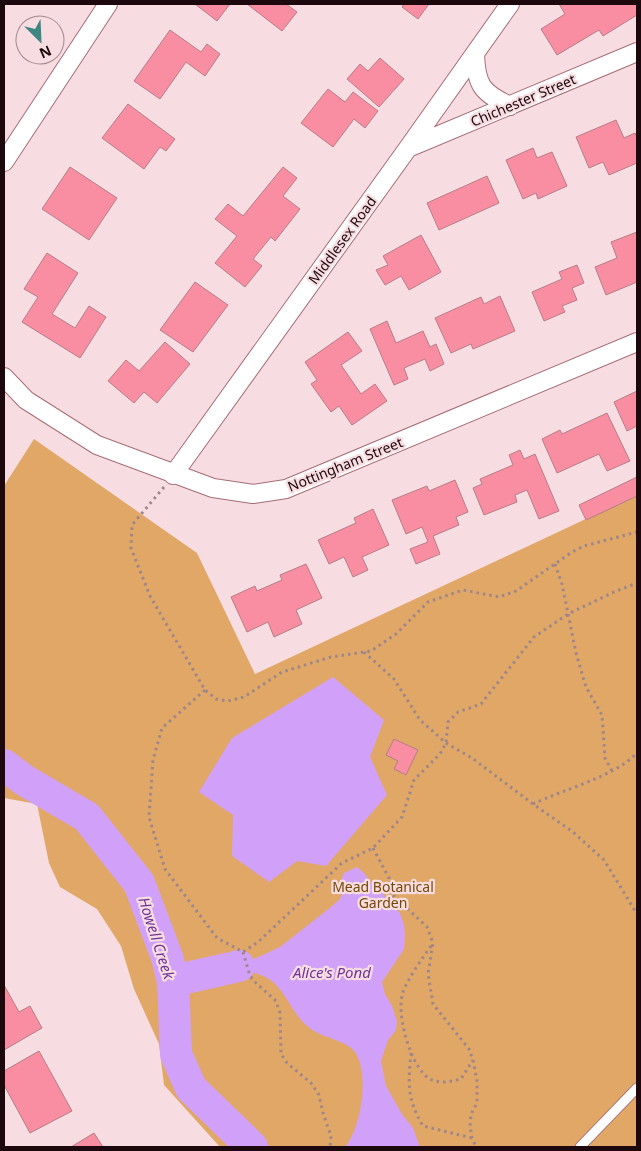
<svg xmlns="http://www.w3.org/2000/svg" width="641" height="1151" viewBox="0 0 641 1151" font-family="'Noto Sans',sans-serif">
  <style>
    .green { fill: #e0a767 }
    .water { fill: #d1a1f9 }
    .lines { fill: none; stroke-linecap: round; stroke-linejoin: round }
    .river { stroke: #d1a1f9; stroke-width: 32 }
    .building { fill: #f98ea3; stroke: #b67d87 }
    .service-casing { stroke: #a56d77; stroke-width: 11 }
    .minor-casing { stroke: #a56d77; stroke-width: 20 }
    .path { stroke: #9e868b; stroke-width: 3; stroke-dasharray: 2.5 4; stroke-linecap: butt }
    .service { stroke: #fff; stroke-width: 9 }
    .minor { stroke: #fff; stroke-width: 18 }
    .labels { text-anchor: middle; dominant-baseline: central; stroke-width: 4.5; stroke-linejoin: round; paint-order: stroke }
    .street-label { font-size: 14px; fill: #1d080d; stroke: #f7dde1 }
    .park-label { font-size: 14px; fill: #764801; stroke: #f7dde1 }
    .water-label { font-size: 15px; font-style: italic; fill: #6f3499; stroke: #f7dde1 }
  </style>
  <rect width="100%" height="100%" fill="#f7dde1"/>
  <path class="green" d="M34,439L197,553L255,674L637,495V1147H220L164,1085L159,1044L134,989L121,946L97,909L60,887L49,863L37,804L4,798V486Z"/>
  <path class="water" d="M333,677L384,720L370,757L387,795L326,866L297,861L269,882L232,856L233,815L199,792L232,738Z
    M357,867L364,873L372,884L382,892L388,901L400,913L404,925L405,936L404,949L382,982L385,994L392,1006L397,1021L396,1030L388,1040L381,1061L386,1086L402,1114L413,1128L420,1147H345C361,1129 370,1073 355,1052C348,1041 321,1037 311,1029C285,1011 286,973 244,972L239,966L280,947L331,907L340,899L344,889L341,881L344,873Z"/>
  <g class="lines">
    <path class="river" d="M4,765L24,780L87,817L139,883L167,957L173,981L176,1054L191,1088L252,1147
      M173,981L239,966"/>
  </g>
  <path class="building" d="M195,4H230L217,21Z
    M247,4H286L297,12L282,31Z
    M404,4H429L418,19L402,7Z
    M559,4H637V15L603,36L599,30L557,55L541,29L565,14Z
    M170,30L201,52L207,44L220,54L205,76L186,62L160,99L134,81Z
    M380,58L404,79L379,107L347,79L360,64L368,71Z
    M328,89L345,102L353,92L378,111L365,128L354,119L333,147L301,123Z
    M128,104L175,139L166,151L160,147L144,169L102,138Z
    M616,120L624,138L635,133L637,138V163L609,175L603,162L589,168L576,137Z
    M533,148L537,158L552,152L567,186L538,199L536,193L523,199L506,160Z
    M70,167L117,198L89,240L42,209Z
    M283,167L297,178L283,196L300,209L275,241L271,237L253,259L262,266L245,287L215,263L237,236L215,219L228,204L243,216Z
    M487,176L499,203L439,230L427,203Z
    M637,232V282L606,295L595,267L617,258L611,242Z
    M421,235L441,272L409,290L401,276L385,285L376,270L388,265L383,256Z
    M47,253L78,273L52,314L75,328L89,306L106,317L80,358L22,322L38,297L24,289Z
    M577,265L584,283L572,288L577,300L562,306L565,312L544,321L532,292L562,279L559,272Z
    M195,282L228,305L193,352L160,330Z
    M500,296L515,331L473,349L471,344L451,353L435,318L481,297L484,304Z
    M387,321L396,343L423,331L430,347L436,344L444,364L430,371L425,359L404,368L408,379L394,385L370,329Z
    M348,332L362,351L341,365L361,394L375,384L387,401L352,425L339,406L331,412L311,384L317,380L305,362Z
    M165,342L190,364L157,403L144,392L134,403L108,381L126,360L139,371Z
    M637,391V426L627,431L614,402Z
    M607,413L630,461L607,471L599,454L557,473L542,439L560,430L562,434Z
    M520,450L524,459L535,454L559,511L539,519L527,490L515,495L517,502L484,515L473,488L482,484L480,479L513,465L509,455Z
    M637,477V496L586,520L579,505Z
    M455,480L468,512L456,517L459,525L433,536L440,554L416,564L410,549L428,542L422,527L406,534L392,500L427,486L429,491Z
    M373,509L389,545L362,557L368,570L353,577L344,557L329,564L318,540L356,523L354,518Z
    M306,564L322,598L296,610L302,624L274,637L268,622L247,632L231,597L255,586L257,591L282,580L280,575Z
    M394,739L418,750L406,775L394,769L398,761L386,755Z
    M4,985L19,1012L30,1006L42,1028L4,1050Z
    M39,1051L72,1111L30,1133L4,1085V1071Z
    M94,1133L103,1147H71Z"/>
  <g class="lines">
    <defs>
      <path id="service" d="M580,1147L637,1088"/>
      <path id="minor" d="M475,54C476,85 482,93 510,106
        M408,148L637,52
        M4,162L108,4
        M4,377L26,400L97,445L213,488L253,494L286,489L637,342
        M173,475L408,148L510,4"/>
    </defs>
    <use href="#service" class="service-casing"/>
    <use href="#minor" class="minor-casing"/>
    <path class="path" d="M164,487L132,525L131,548L150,596L205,690L216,699L228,701L244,697L282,672L331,657L371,651L396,634L428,602L463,590L499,597L516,591L572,552L584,546L637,532
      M555,564L562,584L576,653L586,687L602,715L605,758L612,771
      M364,652L394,679L420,720L446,743L472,758L533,804L573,832L604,860L637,914
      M205,690L162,728L153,760L149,817L165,869L217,938L243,952L258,942L342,863L373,848L402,817L414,780L440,754L446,743L448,722L458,712L481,704L534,637L568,614L614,592L637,583
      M533,804C564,789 614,777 637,753
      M373,848L389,878L391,893L427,927L433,943L428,974L433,1004L469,1049L473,1060L477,1081V1103L471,1114L470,1126L472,1138L476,1147
      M431,946C423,957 407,980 403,992C396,1013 409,1060 425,1075C434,1085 449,1082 461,1079L473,1060
      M243,952L250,976L255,982L276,1001L280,1013L281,1054L287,1063L311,1083L319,1095L323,1113L331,1136L330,1147
      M411,1053C408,1084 407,1099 423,1126L472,1138"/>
    <use href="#service" class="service"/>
    <use href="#minor" class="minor"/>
  </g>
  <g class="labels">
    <g class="street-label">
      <text transform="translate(523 100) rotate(-23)">Chichester Street</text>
      <text transform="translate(342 240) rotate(-54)">Middlesex Road</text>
      <text transform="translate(345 464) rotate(-22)">Nottingham Street</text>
    </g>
    <g class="park-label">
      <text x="383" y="886">Mead Botanical<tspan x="383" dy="16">Garden</tspan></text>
    </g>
    <g class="water-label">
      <text transform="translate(157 938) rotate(72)">Howell Creek</text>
      <text x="332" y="972">Alice's Pond</text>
    </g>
  </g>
  <rect width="641" height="1151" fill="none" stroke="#1d080d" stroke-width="10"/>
  <g transform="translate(40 40) rotate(156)"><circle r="24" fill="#f7dde1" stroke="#a0888c"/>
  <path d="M0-4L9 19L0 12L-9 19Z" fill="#3f8680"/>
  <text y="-8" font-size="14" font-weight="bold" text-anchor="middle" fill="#1d080d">N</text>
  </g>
</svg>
